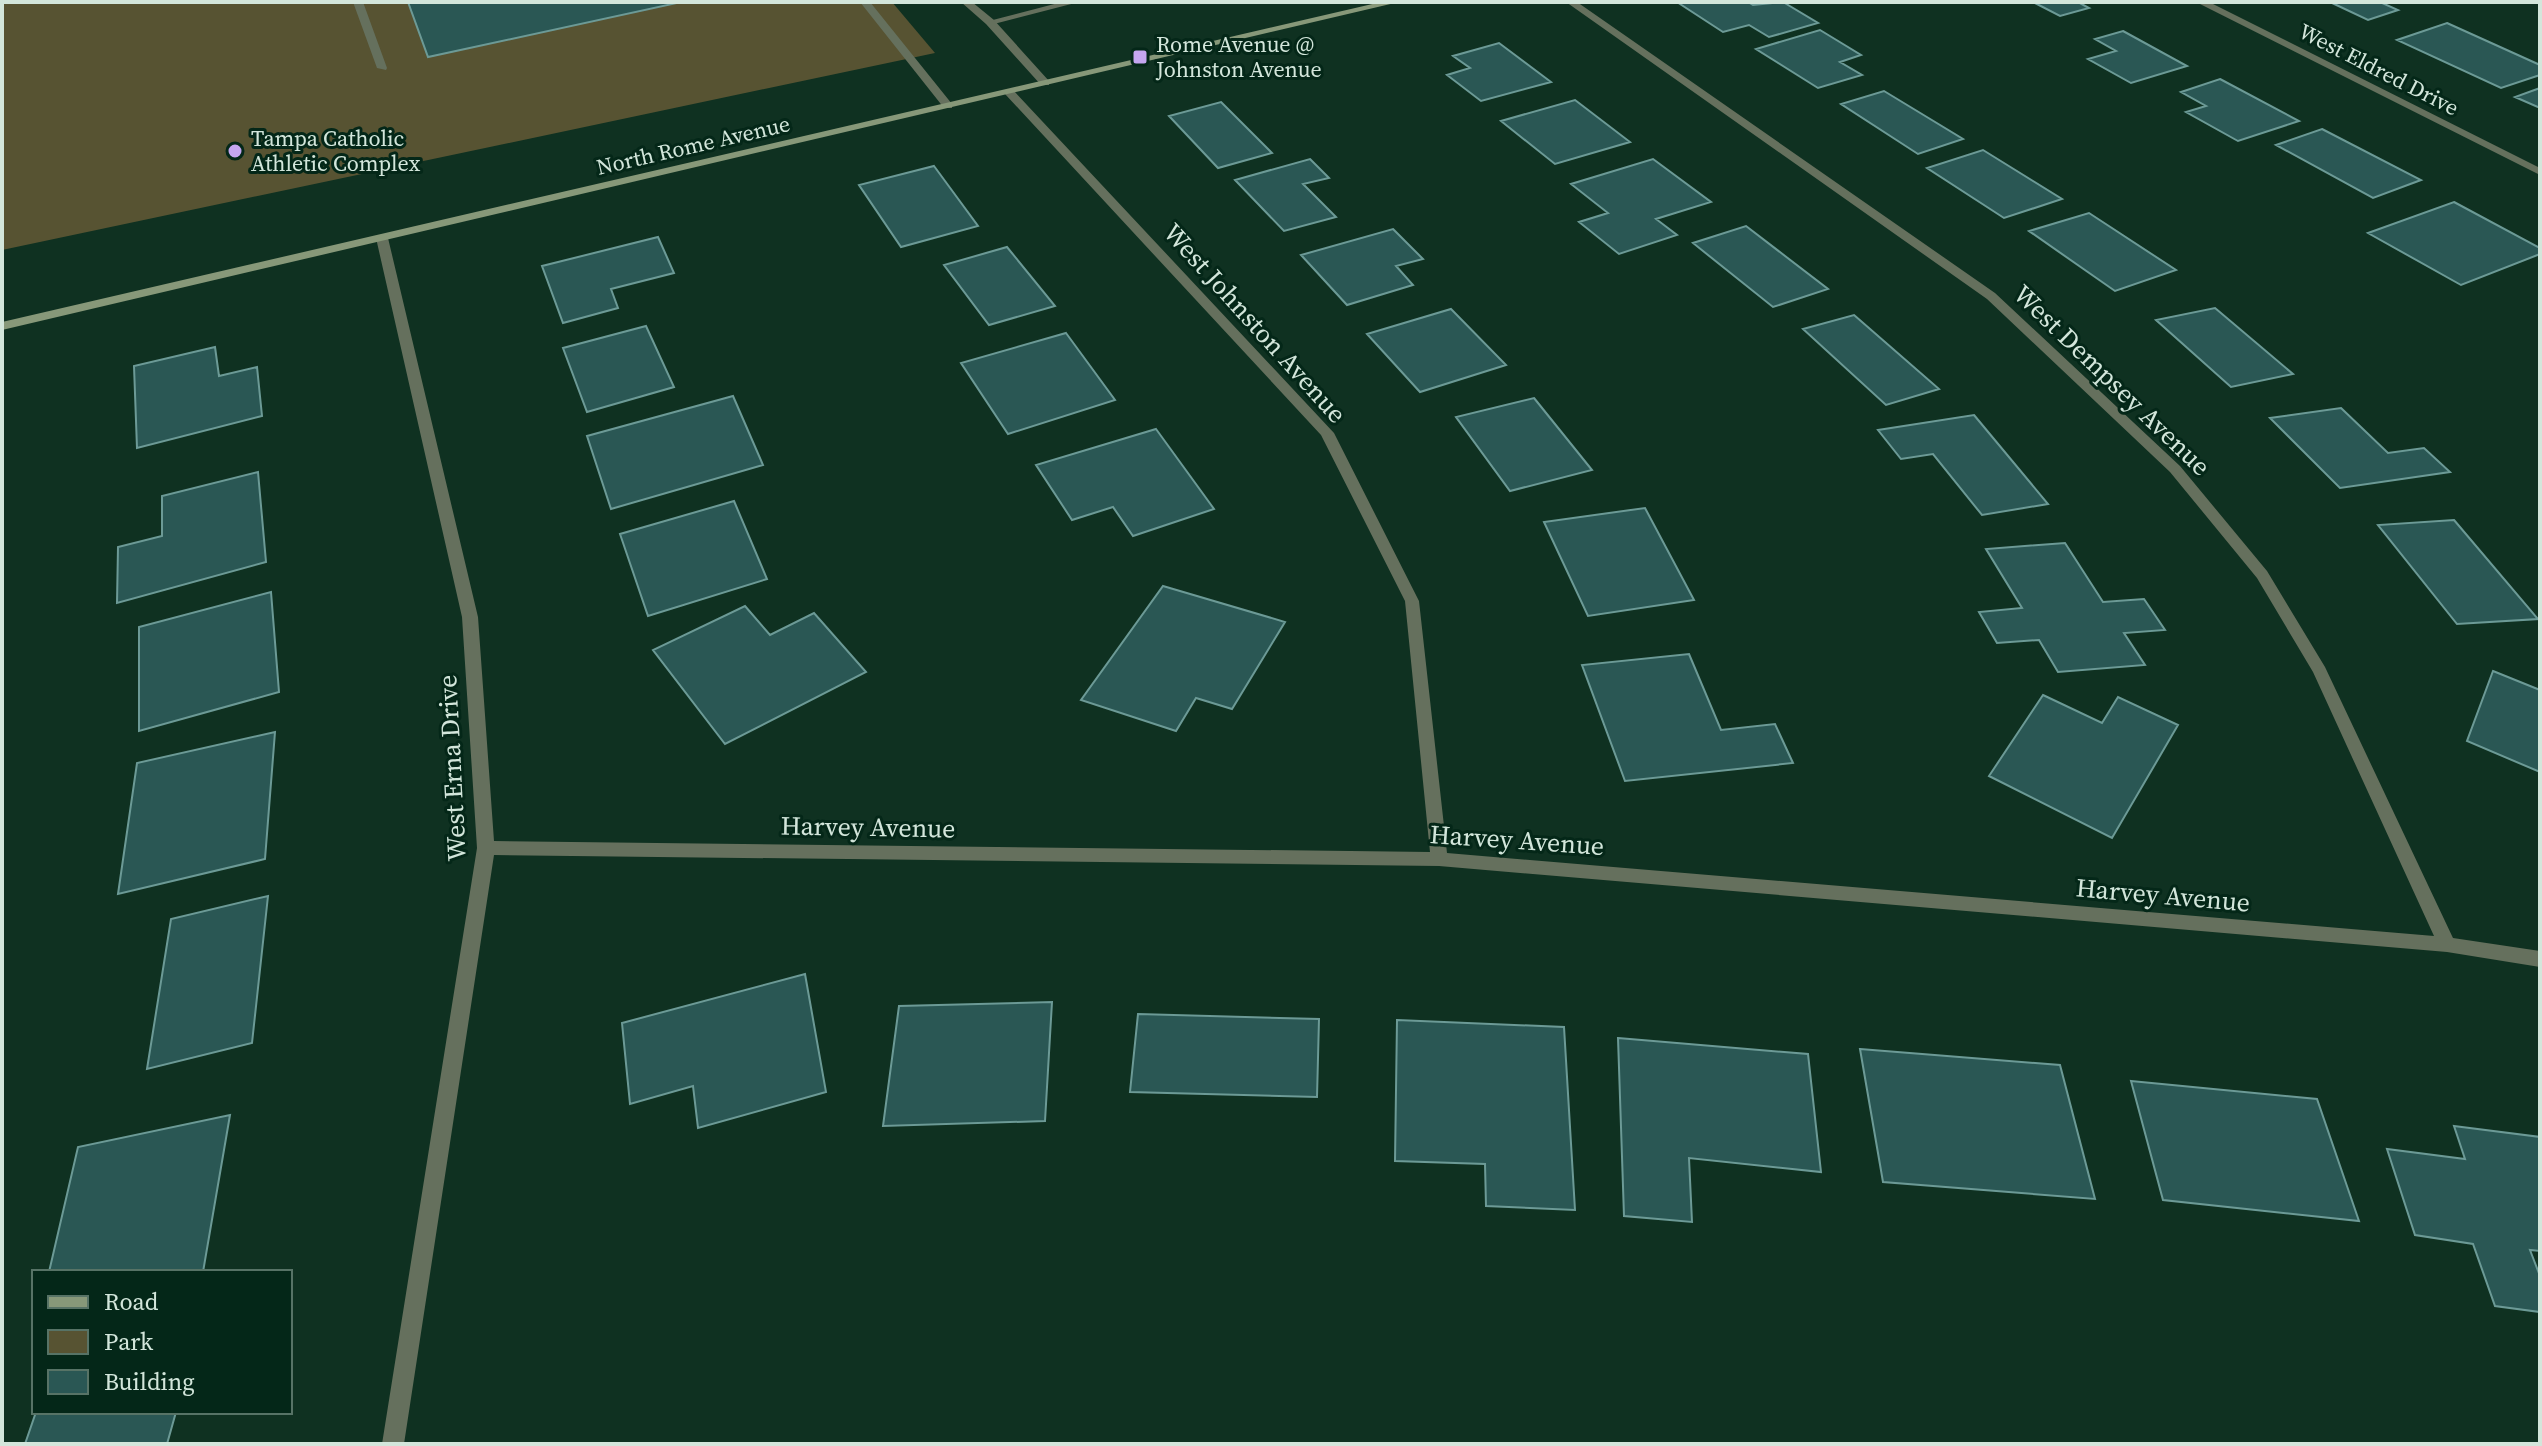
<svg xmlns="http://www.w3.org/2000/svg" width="2542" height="1446" viewBox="0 0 2542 1446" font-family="'Source Serif 4',serif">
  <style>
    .green { fill: #575332 }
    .building { fill: #2a5754; stroke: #6c9a96; stroke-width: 2 }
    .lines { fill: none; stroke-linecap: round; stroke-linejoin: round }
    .lane { fill: #65705d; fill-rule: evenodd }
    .street { fill: #65705d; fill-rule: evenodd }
    .secondary { fill: #879879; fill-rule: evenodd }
    .poi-dot { fill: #c5a6f0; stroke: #042718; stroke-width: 3 }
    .labels { text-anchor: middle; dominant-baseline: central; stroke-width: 6; stroke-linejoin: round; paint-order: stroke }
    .far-poi-label { font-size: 22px; fill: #d3e6db; stroke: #042718; text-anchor: start }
    .far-street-label { font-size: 22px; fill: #d3e6db; stroke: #042718 }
    .street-label { font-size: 26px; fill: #d3e6db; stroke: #042718 }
  </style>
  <rect width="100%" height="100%" fill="#0f3121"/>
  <path class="green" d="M2,2H892L935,53L2,250Z"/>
  <path class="building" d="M408,2H676L677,3L428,57Z
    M1677,2H1748L1753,5L1783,2L1818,23L1769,37L1749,25L1723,32Z
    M2033,2H2078L2089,8L2060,16Z
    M2330,2H2380L2398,10L2368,20Z
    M2447,23L2540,65V75L2501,88L2397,40Z
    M1820,30L1861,55L1840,62L1862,75L1818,88L1756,49Z
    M2123,31L2187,66L2131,83L2088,59L2116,51L2095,39Z
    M1499,43L1551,82L1481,101L1447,75L1470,68L1453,56Z
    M2220,79L2299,121L2238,141L2186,112L2206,106L2181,92Z
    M2540,88V108L2515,97Z
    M1884,91L1963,139L1918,154L1841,104Z
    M1575,100L1630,142L1555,164L1501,121Z
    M1221,102L1272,153L1218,168L1169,116Z
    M2322,129L2421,180L2373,198L2276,145Z
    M1983,150L2062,199L2004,218L1927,168Z
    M1310,159L1329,178L1303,184L1336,217L1284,231L1235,180Z
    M1653,159L1711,202L1656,219L1677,235L1619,254L1579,222L1608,213L1571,184Z
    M934,166L978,226L901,247L859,185Z
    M2454,202L2540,248V254L2461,285L2368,233Z
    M2089,213L2176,270L2115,291L2029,231Z
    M1746,226L1828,289L1773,307L1693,243Z
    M1393,229L1423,259L1396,266L1413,285L1347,305L1301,255Z
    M658,237L674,273L611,289L618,308L563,323L542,266Z
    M1007,247L1055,306L989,325L944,265Z
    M2215,308L2293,374L2231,387L2156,320Z
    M1451,309L1506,365L1420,392L1367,334Z
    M1854,315L1939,389L1886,405L1803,329Z
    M646,326L674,387L587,412L563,348Z
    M1066,333L1115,400L1008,434L961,363Z
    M215,347L219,376L257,367L262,416L137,448L134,366Z
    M733,396L763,465L611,509L587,436Z
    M1534,398L1592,470L1510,491L1456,417Z
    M2341,408L2388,453L2424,448L2450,472L2340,488L2270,418Z
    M1974,415L2048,504L1982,515L1933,454L1901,459L1878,430Z
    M1156,429L1214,509L1133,536L1113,507L1072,520L1036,465Z
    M258,472L266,562L117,603L118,547L162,536V496Z
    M734,501L767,579L648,616L620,534Z
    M1645,508L1694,600L1588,616L1544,522Z
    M2454,520L2538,619L2457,624L2378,525Z
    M2065,543L2103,602L2144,599L2165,630L2124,633L2145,665L2058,672L2039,640L1997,643L1979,612L2022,608L1986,549Z
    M1163,586L1285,622L1232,709L1196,698L1176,731L1081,700Z
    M271,592L279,692L139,731V627Z
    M745,606L770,635L814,613L866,672L725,744L653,650Z
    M1689,654L1721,730L1775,724L1793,763L1625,781L1582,665Z
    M2493,671L2540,690V772L2467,741Z
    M2043,695L2102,723L2118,697L2178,725L2112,838L1989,776Z
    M275,732L265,859L118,894L137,763Z
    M268,896L252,1043L147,1069L171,919Z
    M805,974L826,1092L698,1128L693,1086L630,1104L622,1023Z
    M1052,1002L1045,1121L883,1126L899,1006Z
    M1138,1014L1319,1019L1317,1097L1130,1092Z
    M1397,1020L1564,1027L1575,1210L1486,1206L1485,1164L1395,1161Z
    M1618,1038L1808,1054L1821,1172L1689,1158L1692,1222L1624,1216Z
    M1860,1049L2060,1065L2095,1199L1883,1182Z
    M2131,1081L2317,1099L2359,1221L2163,1200Z
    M230,1115L203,1272H49L78,1147Z
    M2454,1126L2540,1137V1251L2530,1250L2540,1276V1312L2495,1306L2473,1244L2415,1235L2387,1149L2465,1159Z
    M36,1412H176L167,1444H25Z"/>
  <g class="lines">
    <path class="lane" d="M353,2H363L387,68L386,70L377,68Z
      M860,2H870L952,104V108H944Z
      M1062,2H1079L990,25L985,22Z"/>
    <path class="street" d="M961,2H972L994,20L1049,81V85H1041L986,24Z
      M1566,2H1577L1995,293L2180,466L2267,571L2325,667L2453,938L2540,951V967L2447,952L1439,866L494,855L404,1444H382L477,848L462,617L376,238L382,234L388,238L478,617L494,841L1430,852L1405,601L1321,435L1005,94L1004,92L1009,89L1013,90L1334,433L1419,601L1447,853L2434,936L2313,672L2257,578L2170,472L1987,299Z
      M2196,2H2209L2540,168V175Z"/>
    <path class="secondary" d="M1381,2H1399L2,330V322Z"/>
  </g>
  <g class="poi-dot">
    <rect x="1132" y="49" width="16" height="16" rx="4"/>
    <circle cx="235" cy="151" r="8"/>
  </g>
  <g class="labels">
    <g class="far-poi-label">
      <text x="1156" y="44">Rome Avenue @<tspan x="1156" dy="25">Johnston Avenue</tspan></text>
      <text x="251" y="138">Tampa Catholic<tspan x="251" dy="25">Athletic Complex</tspan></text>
    </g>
    <g class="far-street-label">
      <text transform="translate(2379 69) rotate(27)">West Eldred Drive</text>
      <text transform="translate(693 145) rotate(-13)">North Rome Avenue</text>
    </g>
    <g class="street-label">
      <text transform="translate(1255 323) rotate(48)">West Johnston Avenue</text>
      <text transform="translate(2112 380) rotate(44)">West Dempsey Avenue</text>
      <text transform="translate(452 768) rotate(-93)">West Erna Drive</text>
      <text transform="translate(868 827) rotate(1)">Harvey Avenue</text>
      <text transform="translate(1517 840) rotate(4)">Harvey Avenue</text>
      <text transform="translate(2163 895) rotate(5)">Harvey Avenue</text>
    </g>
  </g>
  <rect width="2542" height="1446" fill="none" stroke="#d3e6db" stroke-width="8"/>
  <rect x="32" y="1270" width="260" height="144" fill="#042718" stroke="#577366" stroke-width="2"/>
  <rect x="48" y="1296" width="40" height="12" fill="#879879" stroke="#577366" stroke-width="2"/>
  <text x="104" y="1310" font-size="24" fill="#d3e6db">Road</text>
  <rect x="48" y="1330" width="40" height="24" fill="#575332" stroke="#577366" stroke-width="2"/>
  <text x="104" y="1350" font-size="24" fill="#d3e6db">Park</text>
  <rect x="48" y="1370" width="40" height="24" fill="#2a5754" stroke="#577366" stroke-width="2"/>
  <text x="104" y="1390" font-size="24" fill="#d3e6db">Building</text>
</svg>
